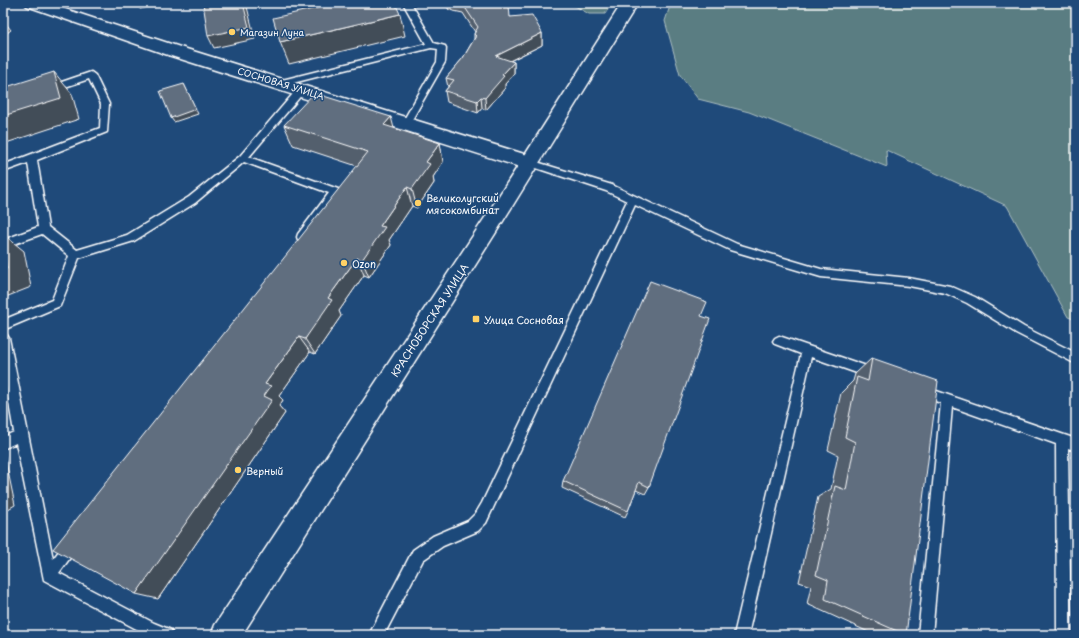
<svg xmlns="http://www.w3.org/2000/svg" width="1079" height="638" viewBox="0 0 1079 638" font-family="'Playpen Sans',sans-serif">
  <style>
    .green { fill: #5a7d82; stroke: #acbec0 }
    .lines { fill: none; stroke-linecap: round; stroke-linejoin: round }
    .service-casing { stroke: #fff; stroke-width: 3 }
    .minor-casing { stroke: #fff; stroke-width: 3 }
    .tertiary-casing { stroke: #fff; stroke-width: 3 }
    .service { fill: #1f4a7a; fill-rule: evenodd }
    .minor { fill: #1f4a7a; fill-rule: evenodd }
    .tertiary { fill: #1f4a7a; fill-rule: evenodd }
    .wall { fill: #535f6d; stroke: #fff }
    .shaded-wall { fill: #434d59; stroke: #fff }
    .building { fill: #606e7f; stroke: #fff }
    .poi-dot { fill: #ffd166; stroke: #1f4a7a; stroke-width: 1.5 }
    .labels { text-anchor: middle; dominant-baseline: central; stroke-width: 3; stroke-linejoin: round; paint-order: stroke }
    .far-poi-label { font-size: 9px; fill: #fff; stroke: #1f4a7a; text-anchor: start }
    .far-street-label { font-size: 9px; fill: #fff; stroke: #1f4a7a }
    .poi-label { font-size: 10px; fill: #fff; stroke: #1f4a7a; text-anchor: start }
    .street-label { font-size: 10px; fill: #fff; stroke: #1f4a7a }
  </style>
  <rect width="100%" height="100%" fill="#1f4a7a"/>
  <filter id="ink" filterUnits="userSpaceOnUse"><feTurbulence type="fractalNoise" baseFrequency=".025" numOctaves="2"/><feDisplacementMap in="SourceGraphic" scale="8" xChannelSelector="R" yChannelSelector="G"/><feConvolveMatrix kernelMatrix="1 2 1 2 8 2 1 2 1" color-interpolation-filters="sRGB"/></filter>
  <g filter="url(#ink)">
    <path class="green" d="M570,3H612L605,14H589Z
      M684,3H1076V320L1068,317L1007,206L886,150L887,167L749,112L698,99L680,75L665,21L670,6Z"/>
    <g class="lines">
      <defs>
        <path id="service" d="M311,3H321L339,13L335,15H332Z
          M403,3H411L434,43L445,46L446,48L445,62L409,125L406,126L402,123L437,62L438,49L431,48L281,86L278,85L277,83L278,81L426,44Z
          M91,72L95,75L109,104L107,132L37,160L48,227L77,250L127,235L189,197L240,156L298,88H304L305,90L304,92L249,157L338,189L340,192L306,240H298L297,237L298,234L329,193L244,162L195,203L134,241L79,258L60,306L3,330V320L52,300L69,256L42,234L3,248V240L38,227L28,163L3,172V165L100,128L101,104L89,79L50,92L46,89L47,87Z
          M530,160L612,185L737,244L821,269L909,278L950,286L975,297L1024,327L1076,353V364L1016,333L967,303L945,293L909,286L821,277L730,250L635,205L486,523L478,531L443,546L423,560L384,635H369L413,550L433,536L468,521L476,513L482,503L627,201L606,191L527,165L525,163L527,161Z
          M3,333L7,335L9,338L53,559L68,539L73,537L78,539L80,544L59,573L154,623L171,630L173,635H149L144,633L44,580L16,443L3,449V437L14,432L3,369Z
          M779,336L878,370L880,374L878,378L874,379L811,357L748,635H734L801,354L775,344L773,341L775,338Z
          M922,386L1076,439V451L1068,448L1071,635H1057L1056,444L952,407L932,635H918L941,403L918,395L916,391L918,387Z"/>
        <path id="minor" d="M24,3H47L180,47L537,158L539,163L537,168L530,170L523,168L168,55L27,6Z"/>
        <path id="tertiary" d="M622,3H638L500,226L242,635H211L215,625L486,216Z"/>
      </defs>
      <use href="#service" class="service-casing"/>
      <use href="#minor" class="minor-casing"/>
      <use href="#tertiary" class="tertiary-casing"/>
      <use href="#service" class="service"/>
      <use href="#minor" class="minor"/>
      <use href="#tertiary" class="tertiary"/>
    </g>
    <path class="wall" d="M445,3H505L510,17L542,33V45L510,61L514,62V74L505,84V88L486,110L482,108L478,113L447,102L445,91L448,87L446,78L463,58L474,39V34L475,32L463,13L449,10Z
      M284,125L394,128L440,143L443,162L433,177L434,183L417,208L412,206L389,240L391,245L369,277L364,275L339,311L341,316L315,354L310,352L279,396L283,400L279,406L285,413L158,599L357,166L293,145Z
      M701,316L649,487L645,494L636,490L628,511L625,517L562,488L563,481Z
      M872,358L906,635H875L807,604L811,586L799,582L818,497L831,489L838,455L828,450L841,393L853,381L855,374Z"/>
    <path class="shaded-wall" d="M136,3H167L140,9Z
      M243,3H246L255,39L214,48L208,36Z
      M400,14L405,36L289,64L280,42Z
      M3,20L11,30L3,36Z
      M542,33V45L497,67L496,56Z
      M514,62V74L505,84V88L486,110L485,98L502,75Z
      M54,72L72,94L79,119L3,144V116Z
      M184,84L198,114L174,122L171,118Z
      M481,97L482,108L478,113L477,101Z
      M391,117L396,136L384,125Z
      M440,143L443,162L433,177L434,183L417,208L412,189L426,162Z
      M407,187L412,206L389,240L391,245L369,277L362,260L380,226Z
      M3,234L24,251L31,287L3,298Z
      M357,258L364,275L339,311L341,316L315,354L305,339L328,298Z
      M299,337L310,352L279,396L283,400L279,406L285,413L158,599L136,594L264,396L265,384Z
      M3,452H4L15,505L3,512Z"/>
    <path class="building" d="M203,3H243L249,27L208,36Z
      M339,3H395L400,14L280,42L273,18Z
      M462,3H505L509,5L510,17L532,15L542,33L496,56L514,62L502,75L504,76L485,98L481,97L477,101L445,91L454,80L446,78L463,58L476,36L474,34L478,27Z
      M54,72L61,98L3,116V88Z
      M184,84L196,109L171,118L160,91Z
      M314,93L391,117L384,125L440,143L426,162L430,164L412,189L407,187L380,226L385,227L362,260L357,258L328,298L332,300L305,339L299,337L265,384L271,386L264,396L272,400L136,594L53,549L368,152L284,125Z
      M3,245L7,269L3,270Z
      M650,281L707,302L701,316L710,319L649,487L639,482L628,511L563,481Z
      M872,358L938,381L906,635L825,599L828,580L816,575L835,486L846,490L855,442L845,437L857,377L868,381Z"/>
  </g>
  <g class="poi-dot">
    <circle cx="232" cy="32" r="4"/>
    <circle cx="418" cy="203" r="4"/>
    <circle cx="344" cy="263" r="4"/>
    <rect x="472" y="315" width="8" height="8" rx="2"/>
    <circle cx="238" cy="470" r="4"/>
  </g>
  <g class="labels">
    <g class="far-poi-label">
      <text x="240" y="32">Магазин Луна</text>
    </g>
    <g class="far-street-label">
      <text transform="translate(281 83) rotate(17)">СОСНОВАЯ УЛИЦА</text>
    </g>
    <g class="poi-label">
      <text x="426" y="197">Великолугский<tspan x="426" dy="12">мясокомбинат</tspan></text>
      <text x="352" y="263">Ozon</text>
      <text x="484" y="319">Улица Сосновая</text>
      <text x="246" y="470">Верный</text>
    </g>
    <g class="street-label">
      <text transform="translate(429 320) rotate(-57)">КРАСНОБОРСКАЯ УЛИЦА</text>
    </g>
  </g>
  <rect width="1079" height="638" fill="none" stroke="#1f4a7a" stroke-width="16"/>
  <rect x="8" y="8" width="1063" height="622" fill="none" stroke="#fff" stroke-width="1.5" filter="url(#ink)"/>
</svg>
